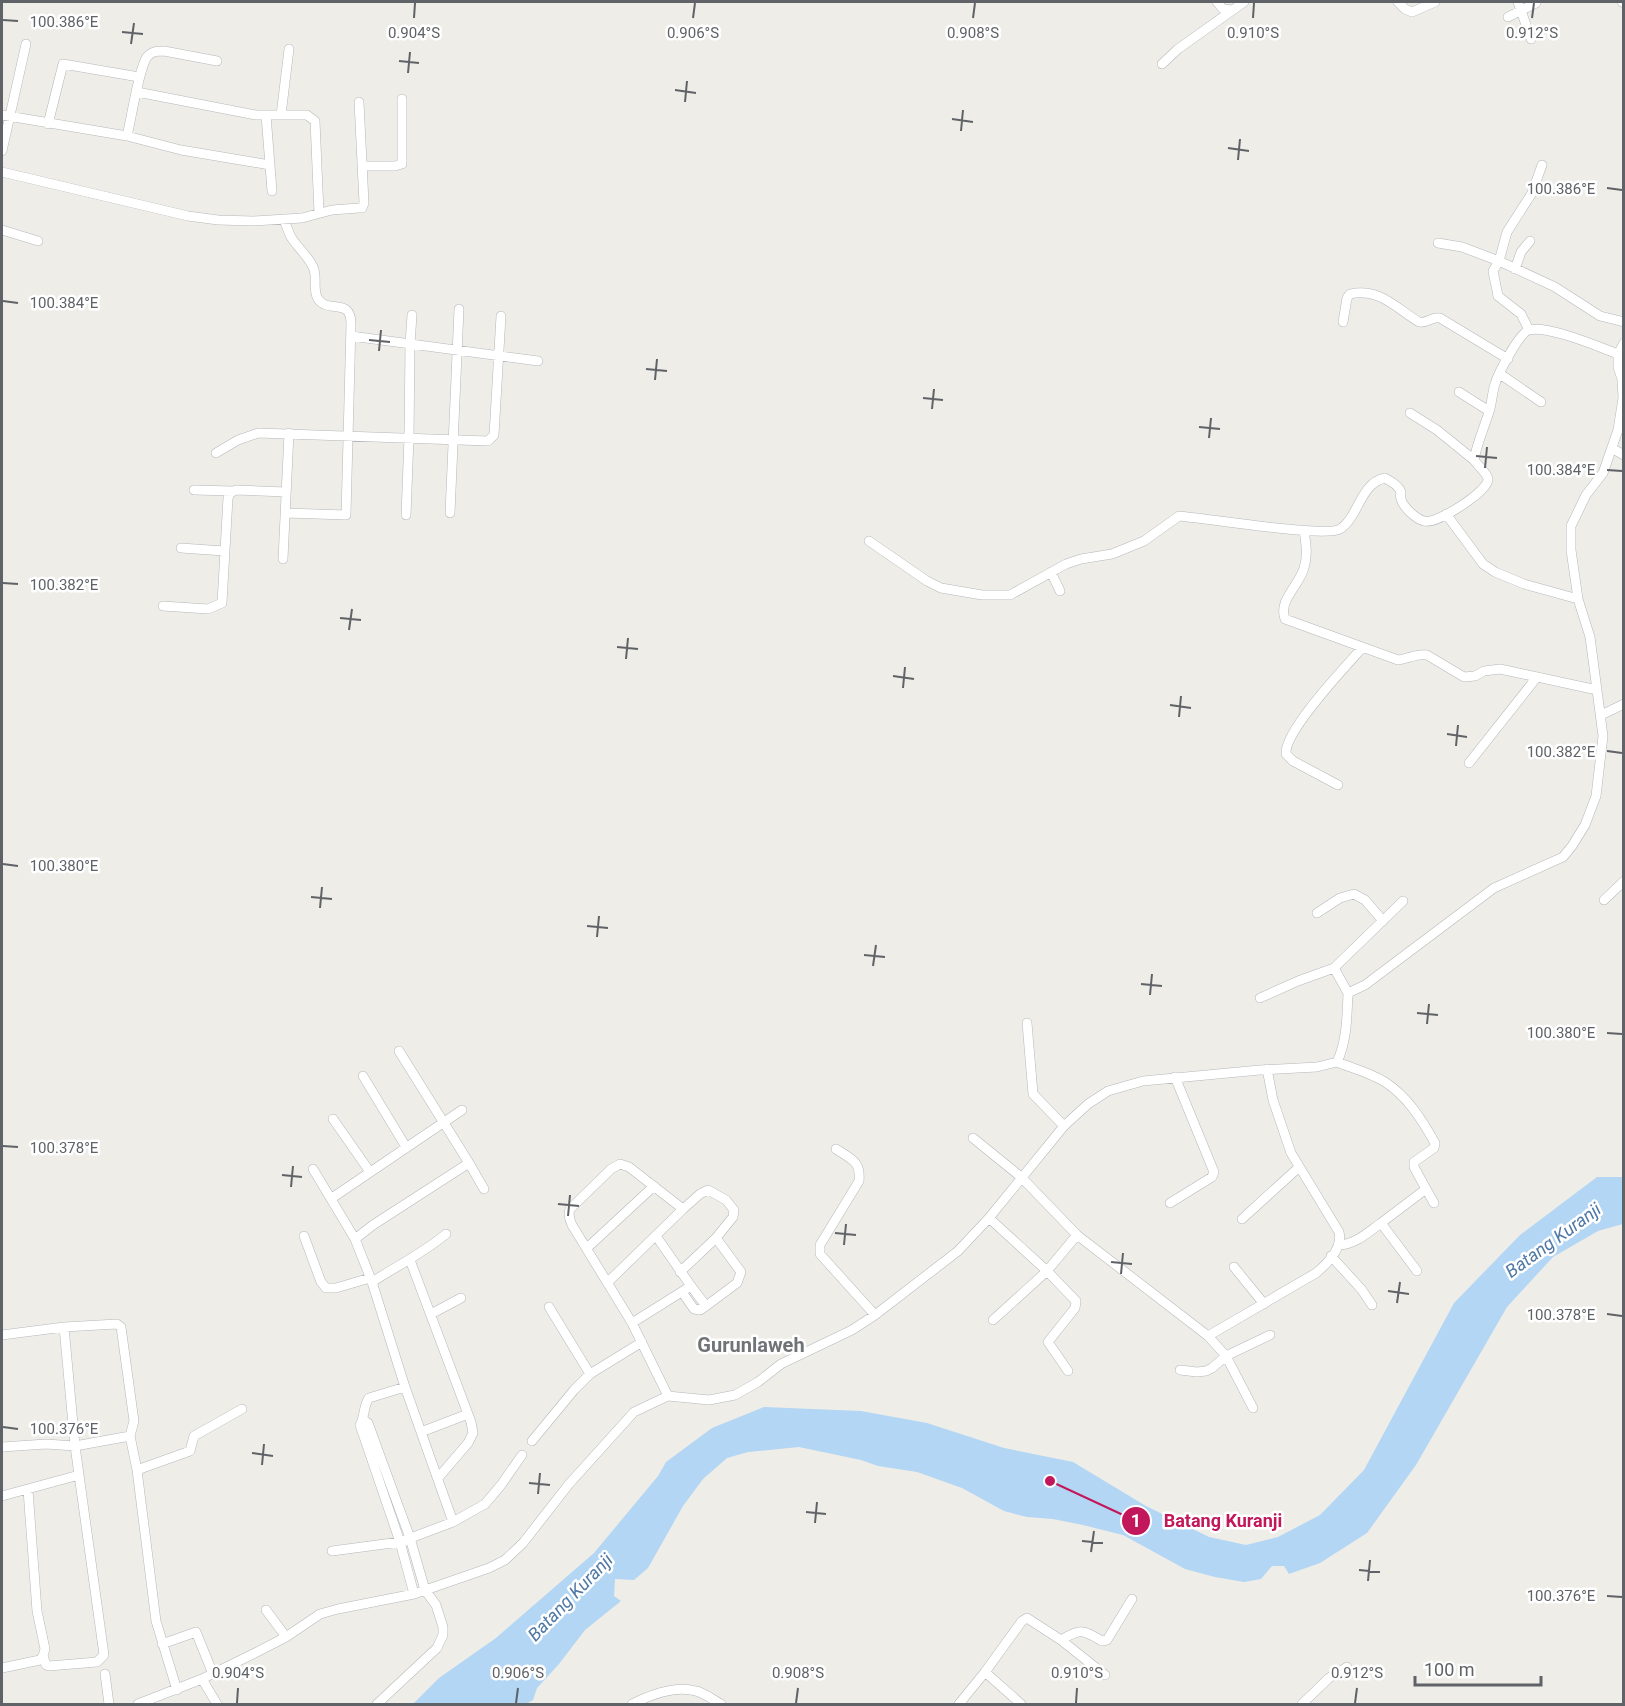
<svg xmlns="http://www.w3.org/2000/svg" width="1625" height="1706" viewBox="0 0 1625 1706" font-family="Roboto,sans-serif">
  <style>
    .water { fill: #b2d6f4 }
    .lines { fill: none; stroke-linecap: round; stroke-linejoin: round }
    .minor-casing { stroke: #b4b7ba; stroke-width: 10 }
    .minor { stroke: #fff; stroke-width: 9 }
    .ticks { fill: none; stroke: #5f6266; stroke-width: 2 }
    .labels { text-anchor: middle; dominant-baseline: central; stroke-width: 5; stroke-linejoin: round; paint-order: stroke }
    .water-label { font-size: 18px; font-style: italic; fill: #5078a5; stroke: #fff }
    .quarter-label { font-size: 20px; font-weight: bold; fill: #707477; stroke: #fff }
    .ticks-label { font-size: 15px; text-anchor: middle; fill: #5f6266; stroke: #fff; stroke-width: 5; stroke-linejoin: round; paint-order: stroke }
    .leader { fill: none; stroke: #c2185b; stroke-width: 2 }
    .callout-dot { fill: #c2185b; stroke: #fff; stroke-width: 2 }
    .mark-label { font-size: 18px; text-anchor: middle; font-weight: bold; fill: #fff }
    .callout-label { font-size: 18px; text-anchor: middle; font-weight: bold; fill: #c2185b; stroke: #fff; stroke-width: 5; stroke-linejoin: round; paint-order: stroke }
  </style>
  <rect width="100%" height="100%" fill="#efede8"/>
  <path class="water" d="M1597,1177H1623V1224L1598,1231L1553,1257L1507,1307L1416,1465L1367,1533L1320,1563L1289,1574L1284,1566H1272L1261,1579L1244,1582L1215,1577L1185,1569L1123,1535L1083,1525L1053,1519L1027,1517L1004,1511L962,1488L917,1472L878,1466L861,1460L799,1447L748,1452L727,1458L703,1479L683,1506L648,1568L634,1580L615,1579L614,1596L621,1601L585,1630L559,1664L537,1688L533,1700L526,1704H413L439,1678L496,1638L594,1553L658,1476L666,1462L712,1428L764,1407L861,1411L927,1423L1004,1448L1073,1462L1146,1506L1209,1537L1246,1545L1278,1537L1320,1515L1364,1470L1454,1303L1520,1235Z"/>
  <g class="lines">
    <defs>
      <path id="minor" d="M1217,2L1223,9L1232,10
        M1398,2L1405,9L1412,12L1435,2
        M1518,2L1531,39
        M1622,2L1624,3
        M1508,17L1536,3
        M1162,64L1178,49L1244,2
        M137,92L256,115H307L315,121L319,213
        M2,115L127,136L181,150L270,165
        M266,115L272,191
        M281,115L289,49
        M48,124L63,64L139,77
        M127,136C131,120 139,68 147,57C152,51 157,51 164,51L217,61
        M2,151L26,44
        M363,166H395L402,164V99
        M2,172L188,216L218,220L253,221L302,218L332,210L359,208H362L364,203L359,102
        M284,219C286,225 288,231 291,237C297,247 308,256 313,267C318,277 312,289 318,299C328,314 351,297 351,324L346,515L286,513
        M2,230L38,241
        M1438,243L1462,247L1499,261L1555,287L1600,316L1624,322
        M1515,269L1521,252L1530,241
        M1343,322L1347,298L1350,294C1379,287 1397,309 1419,322C1427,324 1432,316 1440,318L1508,359
        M1529,330L1521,314L1498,296L1493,271L1499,261L1507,232L1532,193L1542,165
        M351,336L538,361
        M1500,374L1541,402
        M1459,392L1489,411
        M1410,413L1437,430L1474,460
        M1613,449L1624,455
        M216,453L238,440L258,433L488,441L494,435L501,316
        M194,490L233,491
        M450,513L459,309
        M1446,514L1483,564L1495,572L1524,584L1578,599
        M406,515L409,438L410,344L412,315
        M1304,531C1306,543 1308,556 1304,568C1299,586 1278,600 1285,619L1398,660C1408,659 1417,653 1427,655L1464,677L1475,676L1484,671L1500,669L1597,690
        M869,541L927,581L941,588L982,595H1010L1066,564L1081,559L1112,554L1144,541L1179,516C1205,518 1325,538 1340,529C1359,517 1360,483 1385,478C1390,481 1397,484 1400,490C1403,496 1399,492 1401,499C1403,507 1416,519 1424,521C1436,525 1489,491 1488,479C1487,473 1478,466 1474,460C1477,443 1484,428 1489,412C1492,403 1492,393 1495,384C1498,374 1519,333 1529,330C1548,325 1599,347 1618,354
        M181,548L224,551
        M283,559L289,433
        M1051,572L1060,591
        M163,606L208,609L222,603L228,498L230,493L236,490L286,492
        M1601,715L1624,704
        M1469,763L1537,677
        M1338,785L1293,761L1286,754C1284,731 1346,666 1363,647
        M1604,900L1624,881
        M1317,913L1340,898L1354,894L1365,900L1383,921
        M1334,968L1403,901
        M1260,998L1298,981L1334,968L1348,993
        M1027,1023L1033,1094L1064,1126
        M1337,1062C1352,1068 1371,1073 1385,1082C1408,1097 1422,1120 1435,1143L1434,1148L1414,1162V1167L1426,1189L1381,1223L1417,1271
        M363,1076L406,1147
        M333,1119L370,1172
        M973,1138L1021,1177L1077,1235L1208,1336L1226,1356L1253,1408
        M836,1149C851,1159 861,1161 859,1181L820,1245V1254L875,1315
        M469,1163L484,1189
        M313,1169L355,1239L372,1282L405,1387L453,1522
        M1426,1189L1434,1203
        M332,1198L462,1110
        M1170,1203L1212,1177L1214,1172L1175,1077
        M989,1218L1047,1271L1076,1301L1075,1308L1048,1342L1068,1371
        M1242,1219L1298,1168
        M304,1236L321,1282L326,1288H336L370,1278
        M355,1239L373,1225L469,1163L399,1051
        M1339,1245C1356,1244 1367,1233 1381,1223
        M587,1248L654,1186
        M1331,1256L1362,1290L1372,1305
        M410,1260L471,1422L473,1433L468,1443L438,1478
        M1234,1267L1264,1304
        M680,1272L716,1238L741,1272L737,1283L706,1306L691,1286
        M372,1282C397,1266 423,1253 446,1234
        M608,1282L683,1209L700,1194L708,1190L726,1200L734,1210L733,1217L716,1238
        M682,1292L694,1309L700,1310L706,1306
        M549,1307L590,1374
        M431,1314L461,1298
        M993,1320L1047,1271L1077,1235
        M632,1323L691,1286L656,1236
        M64,1327L117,1324L121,1327L134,1421L130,1436L137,1470L156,1621L177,1690
        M2,1335L64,1327L75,1446L104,1655L97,1662L49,1666L46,1665L43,1656L45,1649L37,1611L28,1490
        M1208,1336L1316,1273C1328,1263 1343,1248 1339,1232L1291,1153L1273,1100L1267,1069
        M1180,1370L1197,1372L1206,1371L1212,1368L1226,1356L1270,1335
        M405,1387L369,1398C363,1406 365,1417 360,1425L400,1542L414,1594
        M668,1396L632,1323L572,1225C569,1219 568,1215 570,1209L611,1169L620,1164L629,1167L683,1209
        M364,1420L368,1423L410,1538L425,1590L436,1605L443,1627V1635L437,1648L377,1704
        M421,1432L468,1414
        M532,1441L574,1390L590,1374L642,1342
        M2,1447L46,1444L75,1446L130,1436
        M137,1470L190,1451L194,1436L242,1409
        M2,1496L79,1475
        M332,1551L400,1542L453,1522L485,1504L501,1485L522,1455
        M266,1610L286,1637
        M1061,1640C1081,1628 1083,1630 1102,1641L1107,1640L1132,1599
        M162,1644L196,1632L213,1674
        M2,1668L40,1660L43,1656
        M985,1672L1022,1621L1027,1618L1061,1640L1105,1675
        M105,1674L109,1704
        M202,1679L217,1704
        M138,1704L202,1679L255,1653L286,1637L320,1614L338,1609L414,1594L489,1568L505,1560L523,1543L569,1484L634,1412L668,1396L709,1400L735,1395L758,1382L781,1364L852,1330L875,1315L958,1251L989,1218L1064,1126L1088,1104L1108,1091L1143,1081L1260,1070L1317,1067L1337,1062C1347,1041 1347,1016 1348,993L1365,985L1494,888L1563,857L1572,846L1585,825L1596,796L1603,736L1590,637L1578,599L1571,550V526L1586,495L1603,473L1618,430L1623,398L1622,379L1618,367V354L1624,343
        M632,1704C650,1695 675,1685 696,1691C705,1693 713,1700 721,1704
        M959,1704L985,1672L1021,1704
        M1302,1704L1329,1678L1347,1667"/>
    </defs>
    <use href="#minor" class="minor-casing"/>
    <use href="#minor" class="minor"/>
  </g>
  <path class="ticks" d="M414,18L415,3M693,18L695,3M973,18L975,3M1253,18L1254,3M1532,18L1534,3M3,20L18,21M122,32L143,34M131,44L134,23M399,61L419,63M408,73L410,52M675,90L696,93M685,102L687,81M952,119L973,122M961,131L963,110M1228,148L1249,151M1238,160L1240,139M1607,188L1622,190M3,301L18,303M369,340L390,342M379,351L381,330M646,369L667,371M655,380L657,359M923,398L943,400M932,409L934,389M1199,427L1220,429M1209,438L1211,418M1476,456L1497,458M1485,468L1487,447M1607,470L1622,471M3,583L18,584M340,618L361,620M349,630L352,609M617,647L638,649M626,659L628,638M893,676L914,679M903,688L905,667M1170,705L1191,708M1179,717L1181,696M1447,734L1467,737M1456,746L1458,725M1607,751L1622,753M3,864L18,866M311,897L332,899M320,908L322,887M587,926L608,928M597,937L599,916M864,955L885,957M873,966L876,945M1141,984L1162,986M1150,995L1152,974M1417,1013L1438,1015M1427,1024L1429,1004M1607,1033L1622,1034M3,1146L18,1147M282,1175L302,1177M291,1187L293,1166M558,1204L579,1206M568,1216L570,1195M835,1233L856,1235M844,1245L846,1224M1111,1262L1132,1264M1121,1274L1123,1253M1388,1291L1409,1294M1397,1303L1400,1282M1607,1314L1622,1316M3,1427L18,1429M252,1453L273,1456M262,1465L264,1444M529,1483L550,1485M538,1494L540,1473M806,1512L826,1514M815,1523L817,1502M1082,1541L1103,1543M1091,1552L1094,1531M1359,1570L1380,1572M1368,1581L1370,1560M1607,1596L1622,1597M237,1703L238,1688M516,1703L518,1688M796,1703L798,1688M1076,1703L1077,1688M1355,1703L1357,1688"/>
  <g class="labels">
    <g class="water-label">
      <text transform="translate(1553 1240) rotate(-36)">Batang Kuranji</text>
      <text transform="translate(570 1597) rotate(-46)">Batang Kuranji</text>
    </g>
    <g class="quarter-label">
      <text x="751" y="1345">Gurunlaweh</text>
    </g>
  </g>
  <g class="ticks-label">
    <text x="64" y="27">100.386°E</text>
    <text x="414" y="38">0.904°S</text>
    <text x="693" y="38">0.906°S</text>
    <text x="973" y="38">0.908°S</text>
    <text x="1253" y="38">0.910°S</text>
    <text x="1532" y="38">0.912°S</text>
    <text x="1561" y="194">100.386°E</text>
    <text x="64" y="308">100.384°E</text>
    <text x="1561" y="475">100.384°E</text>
    <text x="64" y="590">100.382°E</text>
    <text x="1561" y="757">100.382°E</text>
    <text x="64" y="871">100.380°E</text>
    <text x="1561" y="1038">100.380°E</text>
    <text x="64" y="1153">100.378°E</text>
    <text x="1561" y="1320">100.378°E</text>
    <text x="64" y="1434">100.376°E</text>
    <text x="1561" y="1601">100.376°E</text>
    <text x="238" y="1678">0.904°S</text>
    <text x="518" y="1678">0.906°S</text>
    <text x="798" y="1678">0.908°S</text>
    <text x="1077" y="1678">0.910°S</text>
    <text x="1357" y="1678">0.912°S</text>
  </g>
  <path class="leader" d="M1050 1481L1136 1521"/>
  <g class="callout-dot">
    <circle cx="1050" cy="1481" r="6"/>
    <circle cx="1136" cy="1521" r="15"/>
  </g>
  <g class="mark-label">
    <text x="1136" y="1527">1</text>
  </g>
  <g class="callout-label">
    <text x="1223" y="1527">Batang Kuranji</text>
  </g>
  <rect width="1625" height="1706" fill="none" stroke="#5f6266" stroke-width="6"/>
  <path d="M1415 1676v9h126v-9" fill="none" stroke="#5f6266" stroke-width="3"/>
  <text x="1424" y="1676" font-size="18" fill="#5f6266" stroke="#ffffff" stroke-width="4.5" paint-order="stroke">100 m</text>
</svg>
